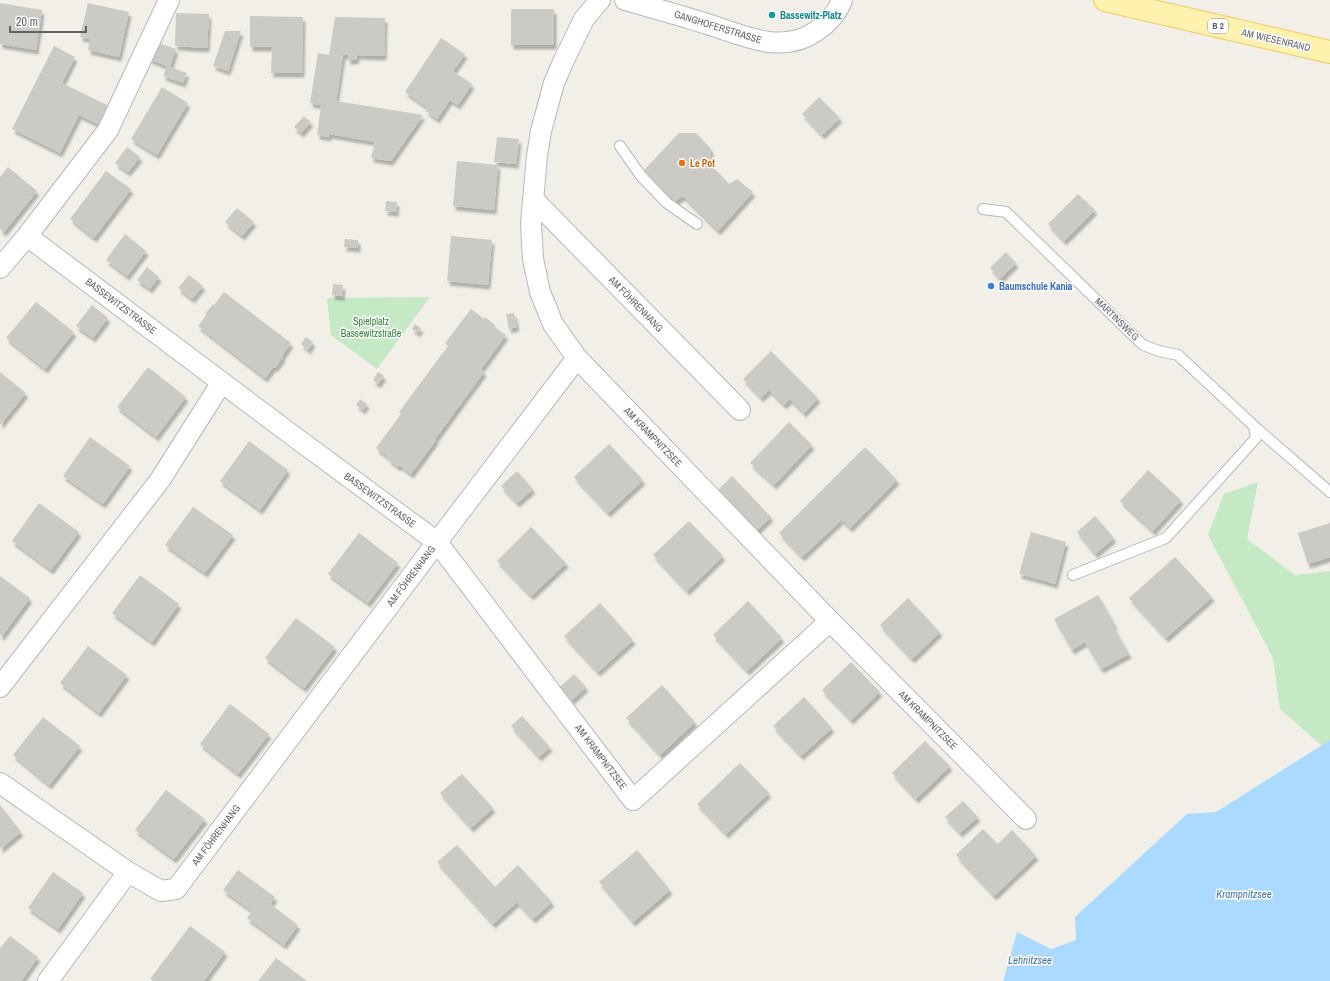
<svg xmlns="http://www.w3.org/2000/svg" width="1330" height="981" viewBox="0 0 1330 981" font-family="'Archivo Narrow',sans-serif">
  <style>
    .green { fill: #c5e8c5 }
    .water { fill: #aadaff }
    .building { fill: #cccac5; filter: url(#shadow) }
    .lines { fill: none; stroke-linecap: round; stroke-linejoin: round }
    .service-casing { stroke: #b5b8bc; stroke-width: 12 }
    .minor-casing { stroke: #b5b8bc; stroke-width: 22 }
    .primary-casing { stroke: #f2c960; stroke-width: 24 }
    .service { stroke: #fff; stroke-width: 10 }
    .minor { stroke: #fff; stroke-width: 20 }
    .primary { stroke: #fff2af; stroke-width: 22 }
    .culture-dot { fill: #0f9aa8; stroke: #fff; stroke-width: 1.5 }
    .food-dot { fill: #e8710a; stroke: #fff; stroke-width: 1.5 }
    .shop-dot { fill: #3f7fe0; stroke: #fff; stroke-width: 1.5 }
    .labels { text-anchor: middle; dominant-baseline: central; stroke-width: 3; stroke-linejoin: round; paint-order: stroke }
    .shield { fill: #fff; stroke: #8f9295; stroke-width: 1 }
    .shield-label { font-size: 9px; font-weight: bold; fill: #5f6368 }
    .culture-label { font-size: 10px; font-weight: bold; fill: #0d838f; stroke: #fff; text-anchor: start }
    .street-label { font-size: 10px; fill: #5f6368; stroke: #fff }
    .food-label { font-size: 10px; font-weight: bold; fill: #c56008; stroke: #fff; text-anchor: start }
    .shop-label { font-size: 10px; font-weight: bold; fill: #366cbe; stroke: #fff; text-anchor: start }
    .park-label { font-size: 10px; fill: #348238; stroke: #fff }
    .water-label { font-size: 11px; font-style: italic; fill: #4174aa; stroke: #fff }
  </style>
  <defs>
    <filter id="shadow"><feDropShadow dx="2.5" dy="4.5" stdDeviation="1" flood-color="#0004"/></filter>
  </defs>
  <rect width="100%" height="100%" fill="#f1efe8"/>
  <path class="green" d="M430,297L377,369L331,335L327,298Z
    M1258,482L1247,539L1295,575L1330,571V740L1321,745L1280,709L1273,658L1208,535L1224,494Z"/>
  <path class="water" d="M1330,740V981H1003L1017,932L1051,949L1076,940L1075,917L1187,814L1216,812Z"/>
  <path class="building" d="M0,3L42,10L36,50L0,44Z
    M88,3L129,12L119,57L88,50L90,39L80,37Z
    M511,9H554V45H511Z
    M176,13L209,14L207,48L175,46Z
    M250,16L303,17L302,73H271L272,47H250Z
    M335,17L385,18L384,56L357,55L356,60H348V55H343L336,101L423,115L391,161L371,158L375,142L329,134V137L317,135L321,105L310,103L318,53L329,55Z
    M225,31H241L228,71L213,66Z
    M441,38L465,54L453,71L472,84L458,105L450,100L437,119L426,111L428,108L405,92Z
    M156,42L176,49L170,67L187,73L183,83L163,76L167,66L149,59Z
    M54,46L75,57L62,83L111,107L102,126L79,115L60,153L12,129Z
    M162,87L188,103L157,155L131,139Z
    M819,97L840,118L822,135L802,114Z
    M304,116L311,122L301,133L294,127Z
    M679,133H696L711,149L710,164L729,184L737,179L753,192L718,231L683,196L674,202L644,170Z
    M497,137L519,139L516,164L494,162Z
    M127,147L140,157L128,172L115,163Z
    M457,161L498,165L494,210L453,206Z
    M8,167L37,191L4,232L0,229V177Z
    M106,171L131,189L94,238L70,219Z
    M1078,194L1095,210L1064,241L1048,224Z
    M386,201L397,202L396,212L385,211Z
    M237,208L254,222L242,236L225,222Z
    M125,234L146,251L127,276L106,260Z
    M451,236L492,240L488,285L447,281Z
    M345,239L358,240V248L344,247Z
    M1006,252L1016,263L1000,279L990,268Z
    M147,267L159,277L150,289L137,280Z
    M189,275L203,286L192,299L178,288Z
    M333,284L343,285L342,296L332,295Z
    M224,292L291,343L282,356L283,357L275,368L274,366L265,378L198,326L206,315L205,314L213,304L214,305Z
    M36,302L74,332L45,369L6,338Z
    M92,305L108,318L93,338L76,326Z
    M471,309L484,319L485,317L495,325L494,327L506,335L481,369L484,372L435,439L436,440L411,474L399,465L398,467L388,459L389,458L376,448L401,414L399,412L448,346L445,343Z
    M514,313L517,327L509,329L506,314Z
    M415,324L421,328L418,333L412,329Z
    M306,337L313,342L308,350L301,344Z
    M771,351L818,398L804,413L790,399L784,405L769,390L761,398L743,379Z
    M148,367L186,397L156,437L117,407Z
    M0,372L26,393L0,425Z
    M378,372L384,376L378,384L373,380Z
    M360,399L367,404L363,410L356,405Z
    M789,422L812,445L774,485L750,463Z
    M90,437L130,466L103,504L63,476Z
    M249,441L288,470L260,510L220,481Z
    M609,444L643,480L608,513L574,477Z
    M865,447L897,480L850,528L833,511L841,520L802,557L779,533Z
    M1148,470L1181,500L1153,531L1120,501Z
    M517,471L533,489L517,503L501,486Z
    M732,476L771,517L757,530L718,490Z
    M39,503L79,532L51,570L12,541Z
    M193,507L233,535L205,573L165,545Z
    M1095,516L1114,538L1095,554L1077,532Z
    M689,521L723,556L687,591L653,555Z
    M1330,523V557L1308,564L1298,533Z
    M531,527L566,563L531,596L497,561Z
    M1031,532L1066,542L1055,584L1019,574Z
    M359,533L398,563L368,603L328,574Z
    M1175,557L1212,597L1166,638L1129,598Z
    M140,575L179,604L152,642L112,613Z
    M0,576L30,598L2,636L0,635Z
    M1098,595L1115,625L1113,626L1129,654L1101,669L1085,642L1072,650L1054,619Z
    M908,598L940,632L912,659L880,625Z
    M748,601L782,638L747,671L713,635Z
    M600,603L633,640L598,672L564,636Z
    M296,618L335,647L304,688L265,658Z
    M88,646L127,675L99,713L60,683Z
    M851,662L880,692L851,720L822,690Z
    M574,674L586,687L572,700L560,687Z
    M662,685L695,722L660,755L626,718Z
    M804,697L832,728L801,756L773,726Z
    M230,704L269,734L238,774L200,744Z
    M522,716L550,747L539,757L511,726Z
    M43,717L80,746L49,785L13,755Z
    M925,741L950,766L916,799L892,773Z
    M740,763L769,793L726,834L697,804Z
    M462,774L493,808L471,828L440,793Z
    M166,790L205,819L174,859L135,830Z
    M963,801L978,817L960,833L945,817Z
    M0,805L21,832L0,849Z
    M983,829L998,844L1012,830L1036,856L994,896L956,855Z
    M457,845L495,887L518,865L552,902L533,919L517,902L493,924L437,862Z
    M637,850L670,890L633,922L599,882Z
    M238,870L275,897L270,904L298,925L284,945L247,918L252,911L223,890Z
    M53,872L83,893L58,929L28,908Z
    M190,926L225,952L204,981H153L150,979Z
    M10,936L38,957L21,981H0V948Z
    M276,958L307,981H258Z"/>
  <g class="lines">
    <defs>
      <path id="service" d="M620,146L641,176L667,203L697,224
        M983,209L1006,212L1143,345L1159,351L1178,355L1254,426L1256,438L1166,538L1073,575
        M1254,426L1330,492"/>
      <path id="minor" d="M169,0L108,130L27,236L292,435L437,542L633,800L830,621
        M625,0C652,8 680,15 707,24C743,35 780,55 815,32C827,24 837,14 842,0
        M533,199L740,410
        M0,268L27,236
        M577,358L830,621L1026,819
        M0,687L160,480L222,382
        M0,783L128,872L161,891L176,889L437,542L577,358L553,324L540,292L533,259L531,224L537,156L541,131L554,83L564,60L584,19L600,0
        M48,981L128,872"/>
      <path id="primary" d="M1105,0L1330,52"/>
    </defs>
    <use href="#service" class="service-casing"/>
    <use href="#minor" class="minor-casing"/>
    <use href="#primary" class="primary-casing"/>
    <use href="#service" class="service"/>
    <use href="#minor" class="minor"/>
    <use href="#primary" class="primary"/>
  </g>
  <circle class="culture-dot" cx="772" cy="15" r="4"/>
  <circle class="food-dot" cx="682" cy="163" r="4"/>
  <circle class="shop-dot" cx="991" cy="286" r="4"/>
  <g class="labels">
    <rect class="shield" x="1208" y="19" width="20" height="14" rx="3"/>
    <g class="shield-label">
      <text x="1218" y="26">B 2</text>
    </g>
    <g class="culture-label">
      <text x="780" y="15">Bassewitz-Platz</text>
    </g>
    <g class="street-label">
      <text transform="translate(718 27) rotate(17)">GANGHOFERSTRASSE</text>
      <text transform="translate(1276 40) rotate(13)">AM WIESENRAND</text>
      <text transform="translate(636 304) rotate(46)">AM FÖHRENHANG</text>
      <text transform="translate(121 306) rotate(37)">BASSEWITZSTRASSE</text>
      <text transform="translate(1117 319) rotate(44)">MARTINSWEG</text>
      <text transform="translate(653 437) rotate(46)">AM KRAMPNITZSEE</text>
      <text transform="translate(380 500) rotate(36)">BASSEWITZSTRASSE</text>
      <text transform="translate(411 576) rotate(-53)">AM FÖHRENHANG</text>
      <text transform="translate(928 720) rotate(45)">AM KRAMPNITZSEE</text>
      <text transform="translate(601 757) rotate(53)">AM KRAMPNITZSEE</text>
      <text transform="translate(216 835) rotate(-53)">AM FÖHRENHANG</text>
    </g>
    <g class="food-label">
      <text x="690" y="163">Le Pot</text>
    </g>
    <g class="shop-label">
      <text x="999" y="286">Baumschule Kania</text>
    </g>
    <g class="park-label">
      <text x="371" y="321">Spielplatz<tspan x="371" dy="12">Bassewitzstraße</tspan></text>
    </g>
    <g class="water-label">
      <text x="1244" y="894">Krampnitzsee</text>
      <text x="1030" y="960">Lehnitzsee</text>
    </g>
  </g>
  <path d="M10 26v6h76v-6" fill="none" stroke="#5f6368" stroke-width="2"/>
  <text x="16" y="26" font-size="12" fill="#5f6368" stroke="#ffffff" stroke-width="3" paint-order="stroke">20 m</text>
</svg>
